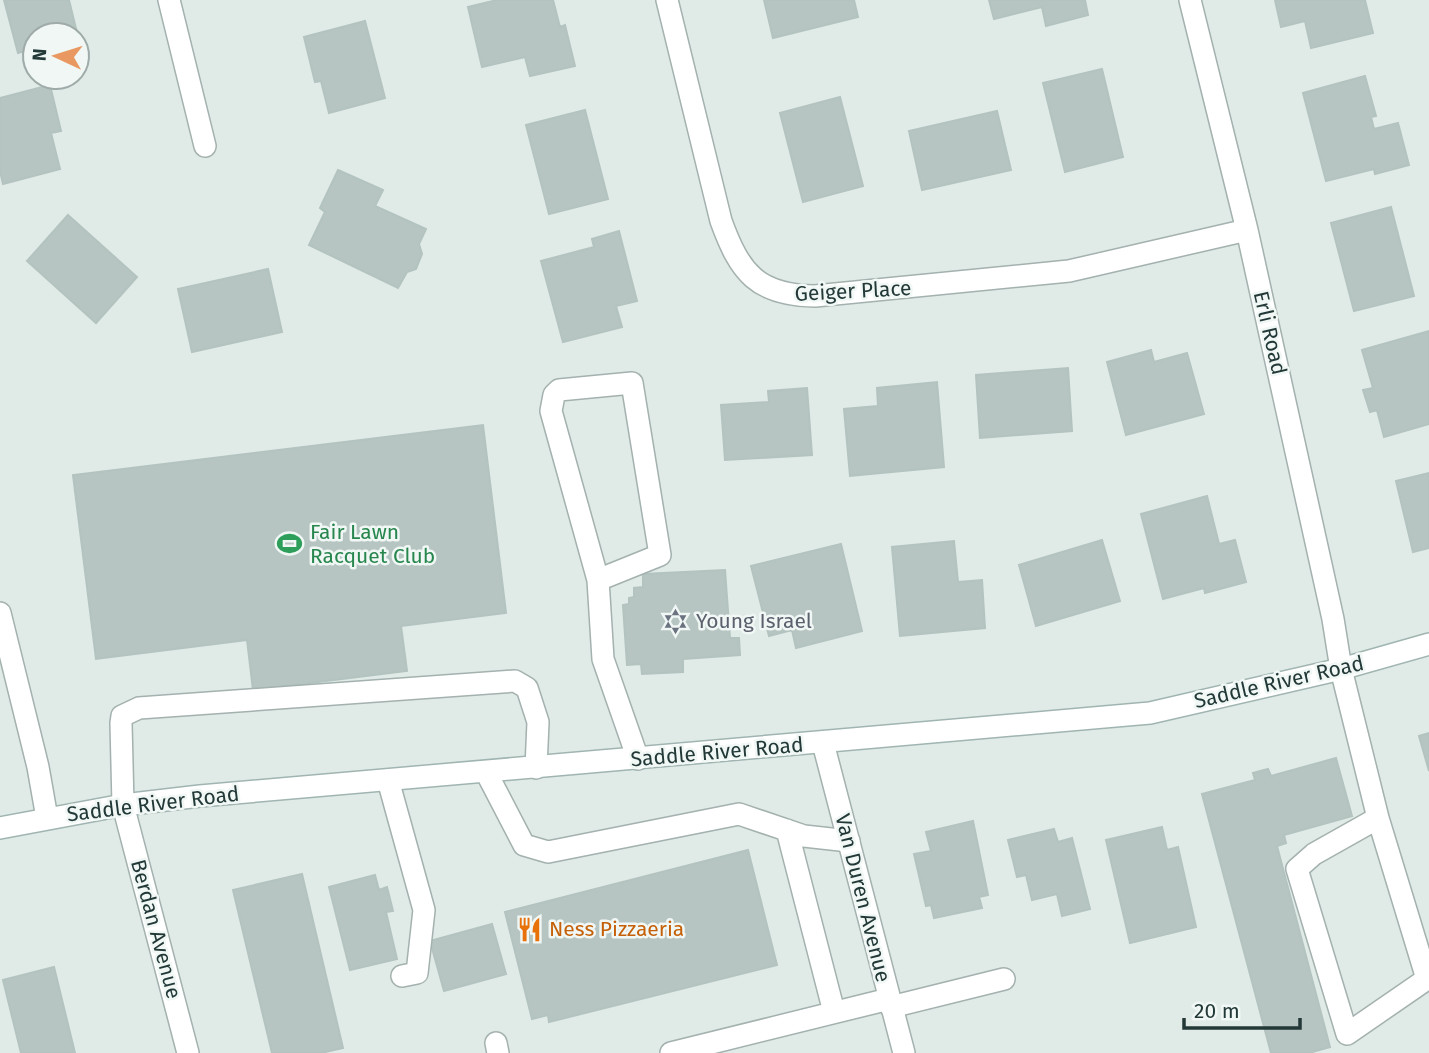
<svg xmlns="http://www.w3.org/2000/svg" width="1429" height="1053" viewBox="0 0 1429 1053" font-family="'Fira Sans',sans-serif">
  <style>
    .building { fill: #b6c5c1; stroke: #b3c3bf; stroke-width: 2 }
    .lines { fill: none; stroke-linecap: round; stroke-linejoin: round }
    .service-casing { stroke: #a3b1af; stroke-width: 24 }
    .minor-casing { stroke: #a3b1af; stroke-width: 24 }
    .secondary-casing { stroke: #a0b5b1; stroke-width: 24 }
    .service { stroke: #fff; stroke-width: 21 }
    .minor { stroke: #fff; stroke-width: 21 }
    .secondary { stroke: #fff; stroke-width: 21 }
    .labels { text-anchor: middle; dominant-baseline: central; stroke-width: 5; stroke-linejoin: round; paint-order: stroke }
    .street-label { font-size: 21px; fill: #223937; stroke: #f0f7f5 }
    .leisure-label { font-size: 21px; fill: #27864d; stroke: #f0f7f5; text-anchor: start }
    .worship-label { font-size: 21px; fill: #5b616d; stroke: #f0f7f5; text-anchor: start }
    .food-label { font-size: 21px; fill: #c56008; stroke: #f0f7f5; text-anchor: start }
  </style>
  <rect width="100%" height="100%" fill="#e0eae7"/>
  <path class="building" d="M4,0H69L78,37L35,35V48L18,53Z
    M497,0H553L560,27L565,25L575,66L530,76L525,57L482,67L468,7Z
    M764,0H854L858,17L773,38Z
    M989,0H1085L1088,15L1046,26L1042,7L994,19Z
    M1275,0H1365L1373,33L1311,48L1305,21L1281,27Z
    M365,21L385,98L329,113L321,81L315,82L304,37Z
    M1102,69L1123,157L1065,172L1043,83Z
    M1365,76L1376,116L1371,117L1374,129L1398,123L1409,165L1375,174L1374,169L1326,181L1303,93Z
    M50,85L61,131L51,133L60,169L3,184L0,171V98Z
    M840,97L863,186L803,202L780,113Z
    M585,110L608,199L549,214L526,125Z
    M997,111L1011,170L922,190L909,131Z
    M338,170L383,190L375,206L426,229L419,244L422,254L416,269L407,272L398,288L309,245L325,212L320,208Z
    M1391,207L1414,296L1354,311L1331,223Z
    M68,215L137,277L96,323L27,261Z
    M619,231L637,301L616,306L622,327L563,342L541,261L594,247L592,239Z
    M268,269L282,332L192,352L178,289Z
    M1429,331V424L1384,437L1377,410L1370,412L1363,390L1373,388L1362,350Z
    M1151,350L1154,362L1187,353L1204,414L1126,435L1107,362Z
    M1068,368L1072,431L980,438L976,375Z
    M937,382L944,467L850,476L844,409L878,406L877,388Z
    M807,388L812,455L725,460L721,405L769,402L768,391Z
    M483,425L506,613L401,626L407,671L253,690L247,640L96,659L73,475Z
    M1429,473V548L1413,552L1396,481Z
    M1207,496L1219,544L1235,540L1246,582L1205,593L1204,588L1163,599L1141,514Z
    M1102,540L1120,601L1036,626L1019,565Z
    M954,541L958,582L982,580L985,628L900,636L892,547Z
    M841,544L862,631L796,648L792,630L769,636L751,566Z
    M725,570L730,638H739L740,655L683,659V672L642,674L641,664L627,665L623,605L629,604V598L634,597V588L643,587V574Z
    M1429,733V771L1419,736Z
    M1336,758L1352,816L1284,835L1286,843L1277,846L1330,1047L1309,1053H1271L1202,794L1255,780L1253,773L1268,769L1271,776Z
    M973,821L988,895L979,897L982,908L934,918L931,905L926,906L914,854L931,851L926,832Z
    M1162,827L1167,850L1178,847L1196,927L1130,943L1106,840Z
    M1054,829L1058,842L1072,838L1090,909L1062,916L1057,894L1032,900L1026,875L1017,877L1008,840Z
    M748,850L777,965L549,1022L548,1015L532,1019L505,912Z
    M302,874L343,1048L321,1053H272L233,890Z
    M375,875L379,890L387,887L393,911L386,912L397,959L350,970L329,887Z
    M492,924L506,974L444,991L430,941Z
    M54,967L75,1053H21L3,980Z"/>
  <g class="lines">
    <defs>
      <path id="service" d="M598,580L660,555L632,383L559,390L554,395L551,411L598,580L603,659L638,759
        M0,613L38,767L47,818
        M1341,669L1378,818L1427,979L1347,1034L1297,869L1314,854L1378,818
        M486,772L524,845L548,852L739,814L804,836L849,841
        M388,780L424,910L417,973L402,976
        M123,805L121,723L122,716L139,708L515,681L527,688L538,722L536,768
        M787,830L834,1012
        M891,1007L1004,979
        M496,1043L498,1053
        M671,1053L889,999"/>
      <path id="minor" d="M169,0L205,146
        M667,0L721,221C740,273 757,295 815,296L1069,271L1247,230
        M1190,0L1247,230L1333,619L1341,669
        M823,743L904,1053
        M123,805L188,1053"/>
      <path id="secondary" d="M0,828L123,805L200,796L1150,713L1341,669L1429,644"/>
    </defs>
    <use href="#service" class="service-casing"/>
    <use href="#minor" class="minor-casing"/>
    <use href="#secondary" class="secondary-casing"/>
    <use href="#service" class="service"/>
    <use href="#minor" class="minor"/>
    <use href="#secondary" class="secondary"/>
  </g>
  <defs>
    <symbol id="stadium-bare" viewBox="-9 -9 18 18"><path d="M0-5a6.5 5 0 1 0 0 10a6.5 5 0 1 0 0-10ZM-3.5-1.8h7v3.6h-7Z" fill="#2e9e5b" stroke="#f0f7f5" stroke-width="2.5" paint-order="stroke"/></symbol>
    <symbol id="synagogue-bare" viewBox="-9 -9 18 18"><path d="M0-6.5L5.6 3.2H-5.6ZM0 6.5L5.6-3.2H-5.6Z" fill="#6b7280" stroke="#f0f7f5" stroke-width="2.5" paint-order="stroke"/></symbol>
    <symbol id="restaurant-bare" viewBox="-9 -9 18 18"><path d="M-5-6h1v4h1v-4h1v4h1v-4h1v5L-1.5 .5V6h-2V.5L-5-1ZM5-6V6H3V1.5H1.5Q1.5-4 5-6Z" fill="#e8710a" stroke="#f0f7f5" stroke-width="2.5" paint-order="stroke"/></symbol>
  </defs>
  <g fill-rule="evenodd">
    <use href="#stadium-bare" x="272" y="526" width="35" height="35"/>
    <use href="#synagogue-bare" x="658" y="604" width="35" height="35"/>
    <use href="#restaurant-bare" x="512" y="912" width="35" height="35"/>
  </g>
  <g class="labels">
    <g class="street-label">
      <text transform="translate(853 291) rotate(-3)">Geiger Place</text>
      <text transform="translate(1270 333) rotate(77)">Erli Road</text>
      <text transform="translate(1279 682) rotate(-13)">Saddle River Road</text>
      <text transform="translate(717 752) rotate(-5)">Saddle River Road</text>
      <text transform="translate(153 804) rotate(-7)">Saddle River Road</text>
      <text transform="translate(863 898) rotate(76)">Van Duren Avenue</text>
      <text transform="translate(156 929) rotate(75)">Berdan Avenue</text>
    </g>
    <g class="leisure-label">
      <text x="310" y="532">Fair Lawn<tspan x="310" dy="24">Racquet Club</tspan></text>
    </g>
    <g class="worship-label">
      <text x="696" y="621">Young Israel</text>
    </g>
    <g class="food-label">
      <text x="549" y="929">Ness Pizzaeria</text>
    </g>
  </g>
  <g transform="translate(56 56) rotate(274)"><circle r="33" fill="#f0f7f5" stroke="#9eaba9" stroke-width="2"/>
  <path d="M0-5L12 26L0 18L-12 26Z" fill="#e89860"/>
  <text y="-10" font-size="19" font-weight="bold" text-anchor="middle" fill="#223937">N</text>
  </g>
  <path d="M1184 1018v10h116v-10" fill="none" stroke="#223937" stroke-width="3.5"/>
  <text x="1194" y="1018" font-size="21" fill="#223937" stroke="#f0f7f5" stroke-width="5" paint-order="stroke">20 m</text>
</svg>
